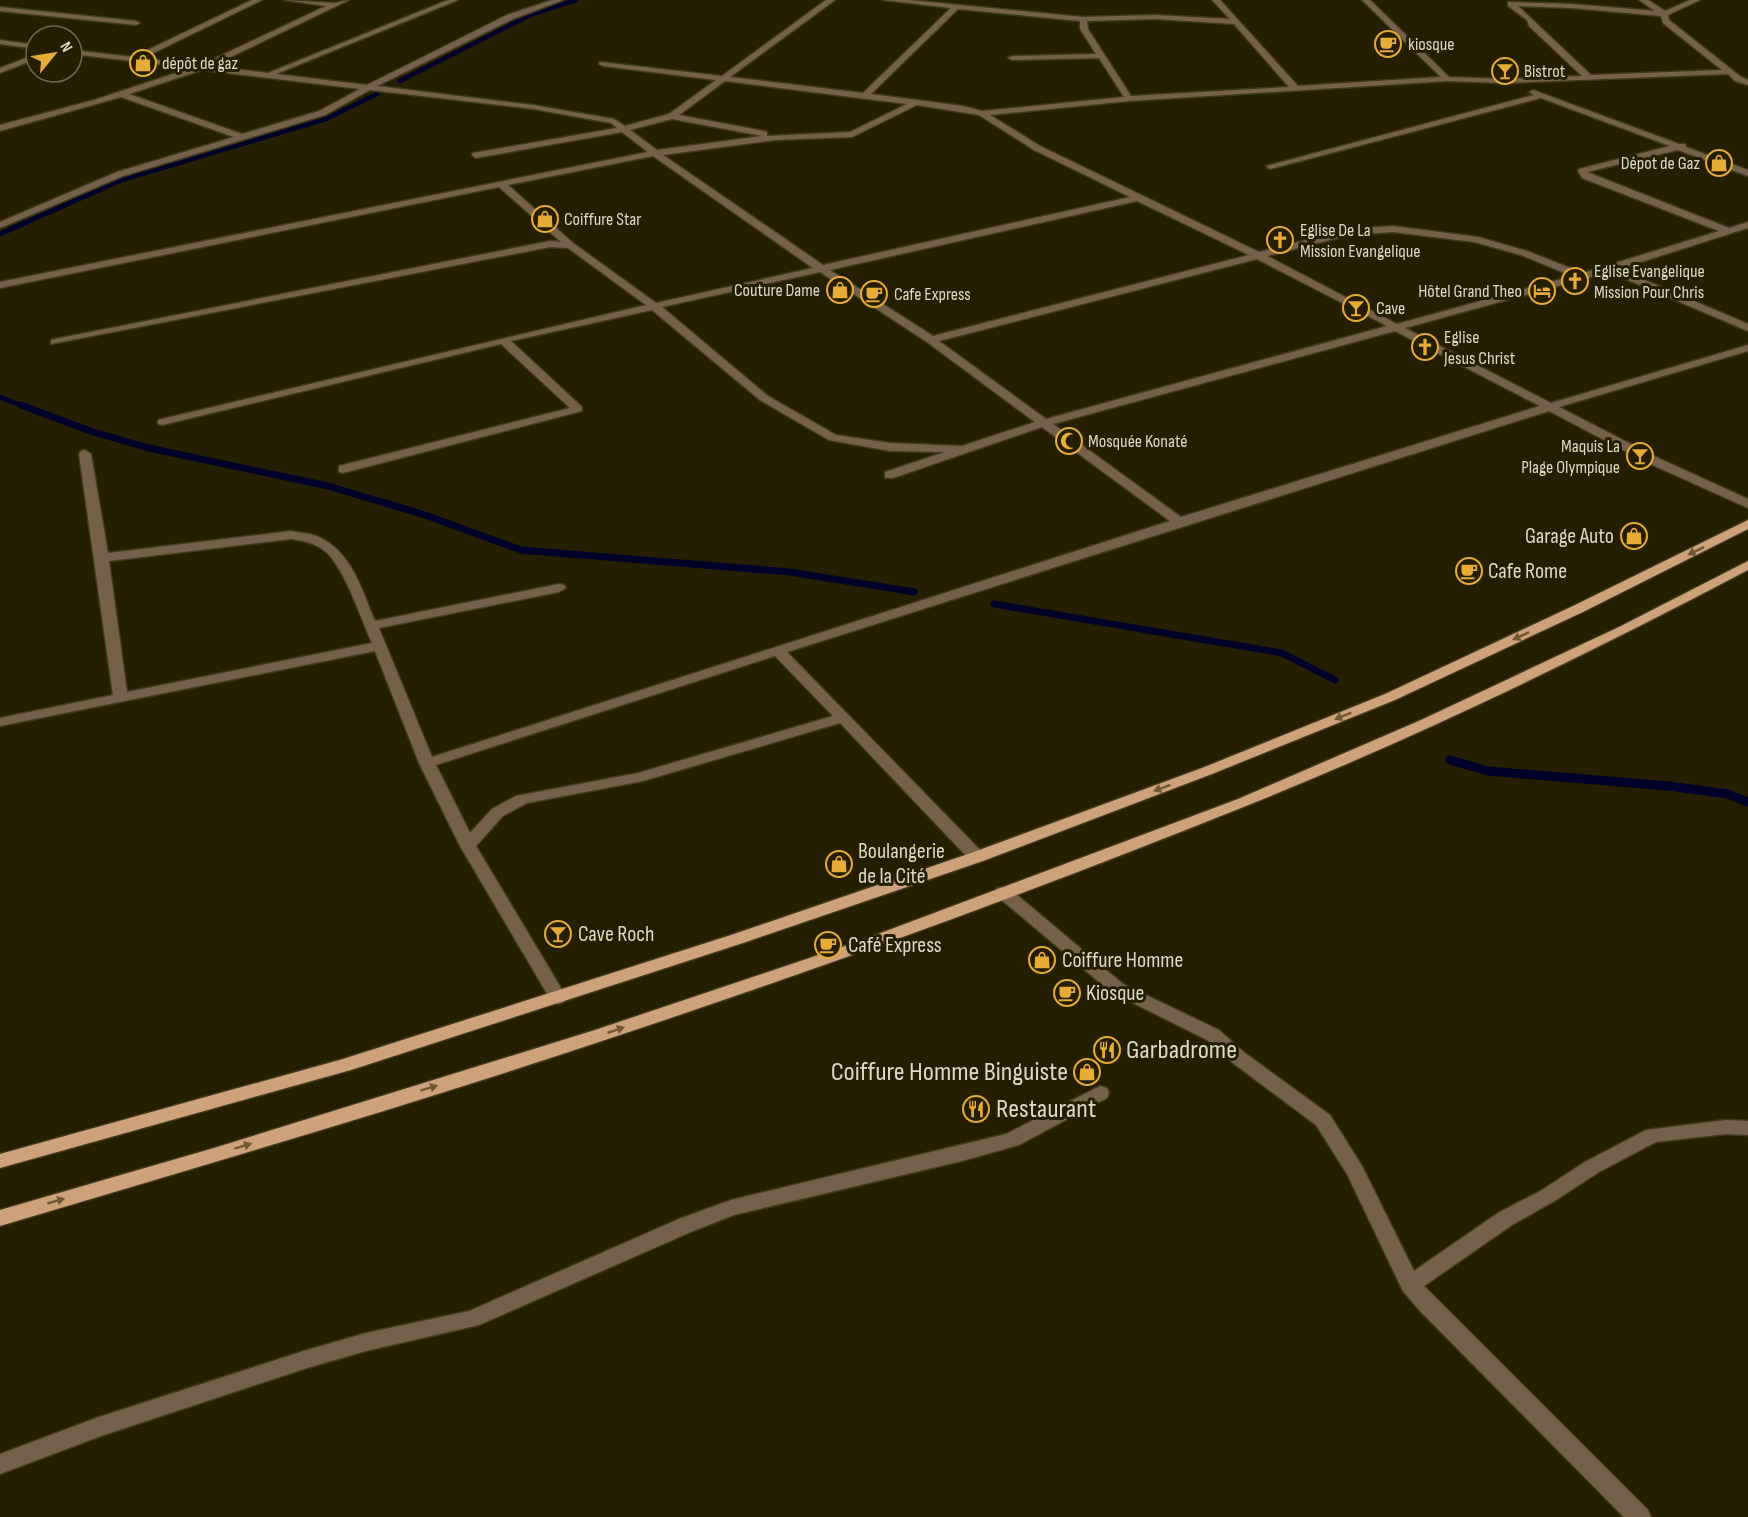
<svg xmlns="http://www.w3.org/2000/svg" width="1748" height="1517" viewBox="0 0 1748 1517" font-family="'Sofia Sans Condensed',sans-serif">
  <style>
    .lines { fill: none; stroke-linecap: round; stroke-linejoin: round }
    .stream-far3 { stroke: #00012b; stroke-width: 4.5 }
    .stream-far2 { stroke: #00012b; stroke-width: 5 }
    .stream-far1 { stroke: #00012b; stroke-width: 7 }
    .stream { stroke: #00012b; stroke-width: 9 }
    .minor-casing { stroke: #3f381c; stroke-width: 3 }
    .major-casing { stroke: #3f381c; stroke-width: 3 }
    .minor { fill: #75604c; fill-rule: evenodd }
    .major { fill: #cda179; fill-rule: evenodd }
    .oneway { fill: #715936 }
    .labels { text-anchor: middle; dominant-baseline: central; stroke-width: 6; stroke-linejoin: round; paint-order: stroke }
    .far-poi-label { font-size: 18px; fill: #ddd9c7; stroke: #251e00; text-anchor: start }
    .poi-label { font-size: 22px; fill: #ddd9c7; stroke: #251e00; text-anchor: start }
    .near-poi-label { font-size: 27px; fill: #ddd9c7; stroke: #251e00; text-anchor: start }
  </style>
  <rect width="100%" height="100%" fill="#251e00"/>
  <g class="lines">
    <path class="stream-far3" d="M400,81L530,15L576,0
      M122,180L326,119L377,94"/>
    <path class="stream-far2" d="M0,234L126,178
      M0,397L25,407"/>
    <path class="stream-far1" d="M21,405L93,432L149,448L328,486L422,514L521,550L790,572L914,592
      M994,604L1282,653L1335,680"/>
    <path class="stream" d="M1450,760L1488,771L1668,786L1728,794L1748,802"/>
    <defs>
      <path id="minor" d="M252,0H262L143,58L201,65L326,6L284,0L334,3L349,0L212,66L268,73L448,0H458L276,74L367,85L507,15L552,0H563L513,19L377,86L533,105L614,119L625,126L669,114L716,80L603,66L599,64L600,62L722,76L826,0H835L730,77L863,93L951,8L883,0H909L1083,17L1155,15L1230,19L1212,0H1220L1298,86L1441,77L1362,0H1370L1449,77L1505,79L1582,76L1529,26L1527,20L1508,6V2L1572,4L1655,11L1639,0H1648L1665,11L1690,0H1700L1668,15L1669,20L1741,77L1748,80V85L1735,81L1728,74L1505,83L1447,81L1129,101L990,115L1040,146L1259,252L1350,229L1393,226L1478,237L1527,251L1583,273L1719,231L1582,178L1578,171L1579,169L1670,146L1541,98L1270,169L1266,166L1534,95L1529,92L1533,90L1679,144H1685L1686,147L1748,170V176L1678,150L1587,172L1729,228L1748,222V228L1619,269L1748,324V331L1609,272L1405,328L1551,403L1748,345V351L1559,407L1656,457L1748,499V508L1648,463L1549,411L787,652L983,853L985,857L983,861H971L840,723L643,781L527,803L503,816L476,846L567,998L564,1002L558,1004L552,1002L460,846L419,763L375,651L0,726V718L113,695L79,454L81,451L85,450L91,454L108,553L291,531C300,533 310,533 319,537C352,552 362,591 375,621L559,584L564,585L566,588L559,592L379,628L432,757L1170,521L1042,427L893,478H885V472L945,452L890,451L829,440L760,400L652,310L511,341L582,407V411L343,473L339,472V466L570,408L501,344L162,425L158,424V420L162,419L646,305L568,248L550,247L51,344V340L55,339L550,241L561,242L499,187L0,288V282L648,152L622,132L476,158L472,155L473,153L617,128L611,123L533,109L370,90L325,115L123,176L0,228V222L117,172L234,137L121,97L0,131V125L94,100L191,68L72,54V50L133,57ZM1518,6L1572,8L1661,16L1663,23L1722,70L1591,75ZM958,9L1080,21V29L1096,54L1012,56L1008,58L1012,60L1099,58L1124,97L982,111L963,106L871,94ZM1155,19L1234,24L1289,87L1131,96L1088,29L1087,21ZM202,70L360,89L319,111L242,134L129,94ZM725,81L907,104L850,132L767,136V132L764,131L679,115ZM917,105L979,115L1034,150L1130,197L823,265L663,155L776,140L852,137ZM672,119L762,136L657,150L630,130ZM653,156L813,268L656,303L573,243L508,185ZM1137,201L1249,255L933,336L830,270ZM1393,232L1474,242L1521,255L1572,276L1397,324L1267,256L1350,235ZM1257,259L1387,326L1046,419L939,341ZM820,272L927,342L1035,422L962,446L890,443L836,435L768,396L662,307ZM1395,331L1540,406L1181,517L1053,424ZM291,539C304,541 316,543 326,552C345,569 361,619 372,643L127,692L109,561ZM775,656L833,716L638,773L516,796L492,809L470,833L436,765Z
        M0,7L136,21L140,23L136,25L0,11Z
        M0,40L36,45V49L0,44Z
        M36,54V59L0,73V68Z
        M1003,887L1009,888L1123,984L1219,1030L1245,1053L1330,1115L1362,1166L1414,1271L1498,1213L1542,1190L1585,1162L1646,1130L1726,1120L1748,1121V1135L1726,1134L1656,1142L1599,1172L1556,1200L1512,1225L1424,1286L1648,1510L1651,1517H1624L1420,1311L1403,1291L1347,1174L1316,1125L1233,1063L1207,1040L1111,992L997,896L995,892L997,888Z
        M1100,1086L1107,1088L1109,1093L1107,1098L1019,1145L962,1161L734,1215L693,1231L479,1325L366,1351L307,1368L101,1436L0,1474V1454L99,1417L307,1350L366,1333L469,1311L679,1219L731,1200L1006,1134Z"/>
      <path id="major" d="M1748,520V529L1583,612L1395,700L1212,774L983,861L743,943L351,1070L0,1168V1154L343,1059L731,935L971,853L1202,768L1385,694L1573,606Z
        M1748,561V570C1585,656 1418,737 1246,806C1037,890 825,967 611,1038C409,1106 204,1165 0,1226V1210L214,1148L595,1030L854,943L1238,799L1421,720L1619,627Z"/>
    </defs>
    <use href="#minor" class="minor-casing"/>
    <use href="#major" class="major-casing"/>
    <use href="#minor" class="minor"/>
    <use href="#major" class="major"/>
  </g>
  <defs><path id="oneway-solid" d="M-6-.8H1V-3.2L6.5 0L1 3.2V.8H-6Z" transform="scale(1.5)"/></defs>
  <g class="oneway">
    <use href="#oneway-solid" transform="translate(1696 551) rotate(154)"/>
    <use href="#oneway-solid" transform="translate(1521 636) rotate(155)"/>
    <use href="#oneway-solid" transform="translate(1343 716) rotate(158)"/>
    <use href="#oneway-solid" transform="translate(1162 788) rotate(160)"/>
    <use href="#oneway-solid" transform="translate(616 1030) rotate(-19)"/>
    <use href="#oneway-solid" transform="translate(429 1088) rotate(-17)"/>
    <use href="#oneway-solid" transform="translate(243 1146) rotate(-17)"/>
    <use href="#oneway-solid" transform="translate(56 1201) rotate(-16)"/>
  </g>
  <defs>
    <symbol id="cafe-ring" viewBox="-11 -11 22 22"><circle r="9.5" fill="#251e00" stroke="#e7ac37" stroke-width="1.5"/><path d="M-5.5-4.5H6V0H3Q3 3.5 0 3.5H-2.5Q-5.5 3.5-5.5 0ZM3-3.2v2h1.7v-2ZM-6 4.5H4V6H-6Z" fill="#e7ac37"/></symbol>
    <symbol id="shop-ring" viewBox="-11 -11 22 22"><circle r="9.5" fill="#251e00" stroke="#e7ac37" stroke-width="1.5"/><path d="M-5-2.5h2.3a2.7 3.5 0 0 1 5.4 0H5L5.5 6h-11ZM-1.5-2.5h3a1.5 2.3 0 0 0-3 0Z" fill="#e7ac37"/></symbol>
    <symbol id="bar-ring" viewBox="-11 -11 22 22"><circle r="9.5" fill="#251e00" stroke="#e7ac37" stroke-width="1.5"/><path d="M-6-5H6L.8 .8V4.5H3.5V6h-7V4.5H-.8V.8Z" fill="#e7ac37"/></symbol>
    <symbol id="church-ring" viewBox="-11 -11 22 22"><circle r="9.5" fill="#251e00" stroke="#e7ac37" stroke-width="1.5"/><path d="M-1.2-6h2.4v3.5h3.3v2.4h-3.3V6h-2.4V-.1h-3.3v-2.4h3.3Z" fill="#e7ac37"/></symbol>
    <symbol id="hotel-ring" viewBox="-11 -11 22 22"><circle r="9.5" fill="#251e00" stroke="#e7ac37" stroke-width="1.5"/><path d="M-6-4.5h1.5V1H6V5H4.5V3h-9V5H-6ZM-4 0a1.8 1.8 0 1 1 3.6 0ZM.5 0V-2.5h3Q6-2.5 6 0Z" fill="#e7ac37"/></symbol>
    <symbol id="mosque-ring" viewBox="-11 -11 22 22"><circle r="9.5" fill="#251e00" stroke="#e7ac37" stroke-width="1.5"/><path d="M3.5-4.9A6 6 0 1 0 3.5 4.9A5 5 0 1 1 3.5-4.9Z" fill="#e7ac37"/></symbol>
    <symbol id="restaurant-ring" viewBox="-11 -11 22 22"><circle r="9.5" fill="#251e00" stroke="#e7ac37" stroke-width="1.5"/><path d="M-5-6h1v4h1v-4h1v4h1v-4h1v5L-1.5 .5V6h-2V.5L-5-1ZM5-6V6H3V1.5H1.5Q1.5-4 5-6Z" fill="#e7ac37"/></symbol>
  </defs>
  <g fill-rule="evenodd">
    <use href="#cafe-ring" x="1373" y="29" width="30" height="30"/>
    <use href="#shop-ring" x="128" y="48" width="30" height="30"/>
    <use href="#bar-ring" x="1490" y="56" width="30" height="30"/>
    <use href="#shop-ring" x="1704" y="148" width="30" height="30"/>
    <use href="#shop-ring" x="530" y="204" width="30" height="30"/>
    <use href="#church-ring" x="1265" y="225" width="30" height="30"/>
    <use href="#church-ring" x="1560" y="266" width="30" height="30"/>
    <use href="#shop-ring" x="825" y="275" width="30" height="30"/>
    <use href="#hotel-ring" x="1527" y="276" width="30" height="30"/>
    <use href="#cafe-ring" x="859" y="279" width="30" height="30"/>
    <use href="#bar-ring" x="1341" y="293" width="30" height="30"/>
    <use href="#church-ring" x="1410" y="332" width="30" height="30"/>
    <use href="#mosque-ring" x="1054" y="426" width="30" height="30"/>
    <use href="#bar-ring" x="1625" y="441" width="30" height="30"/>
    <use href="#shop-ring" x="1619" y="521" width="30" height="30"/>
    <use href="#cafe-ring" x="1454" y="556" width="30" height="30"/>
    <use href="#shop-ring" x="824" y="849" width="30" height="30"/>
    <use href="#bar-ring" x="543" y="919" width="30" height="30"/>
    <use href="#cafe-ring" x="813" y="930" width="30" height="30"/>
    <use href="#shop-ring" x="1027" y="945" width="30" height="30"/>
    <use href="#cafe-ring" x="1052" y="978" width="30" height="30"/>
    <use href="#restaurant-ring" x="1092" y="1035" width="30" height="30"/>
    <use href="#shop-ring" x="1072" y="1057" width="30" height="30"/>
    <use href="#restaurant-ring" x="961" y="1094" width="30" height="30"/>
  </g>
  <g class="labels">
    <g class="far-poi-label">
      <text x="1408" y="44">kiosque</text>
      <text x="162" y="63">dépôt de gaz</text>
      <text x="1524" y="71">Bistrot</text>
      <text x="1700" y="163" text-anchor="end">Dépot de Gaz</text>
      <text x="564" y="219">Coiffure Star</text>
      <text x="1300" y="230">Eglise De La<tspan x="1300" dy="21">Mission Evangelique</tspan></text>
      <text x="1594" y="271">Eglise Evangelique<tspan x="1594" dy="21">Mission Pour Chris</tspan></text>
      <text x="820" y="290" text-anchor="end">Couture Dame</text>
      <text x="1522" y="291" text-anchor="end">Hôtel Grand Theo</text>
      <text x="894" y="294">Cafe Express</text>
      <text x="1376" y="308">Cave</text>
      <text x="1444" y="337">Eglise<tspan x="1444" dy="21">Jesus Christ</tspan></text>
      <text x="1088" y="441">Mosquée Konaté</text>
      <text x="1620" y="446" text-anchor="end">Maquis La<tspan x="1620" dy="21">Plage Olympique</tspan></text>
    </g>
    <g class="poi-label">
      <text x="1614" y="536" text-anchor="end">Garage Auto</text>
      <text x="1488" y="571">Cafe Rome</text>
      <text x="858" y="851">Boulangerie<tspan x="858" dy="25">de la Cité</tspan></text>
      <text x="578" y="934">Cave Roch</text>
      <text x="848" y="945">Café Express</text>
      <text x="1062" y="960">Coiffure Homme</text>
      <text x="1086" y="993">Kiosque</text>
    </g>
    <g class="near-poi-label">
      <text x="1126" y="1050">Garbadrome</text>
      <text x="1068" y="1072" text-anchor="end">Coiffure Homme Binguiste</text>
      <text x="996" y="1109">Restaurant</text>
    </g>
  </g>
  <g transform="translate(54 54) rotate(60)"><circle r="28" fill="#251e00" stroke="#6f6950" stroke-width="1.5"/>
  <path d="M0-4.5L10 22L0 15L-10 22Z" fill="#e7ac37"/>
  <text y="-9" font-size="16" font-weight="bold" text-anchor="middle" fill="#ddd9c7">N</text>
  </g>
</svg>
